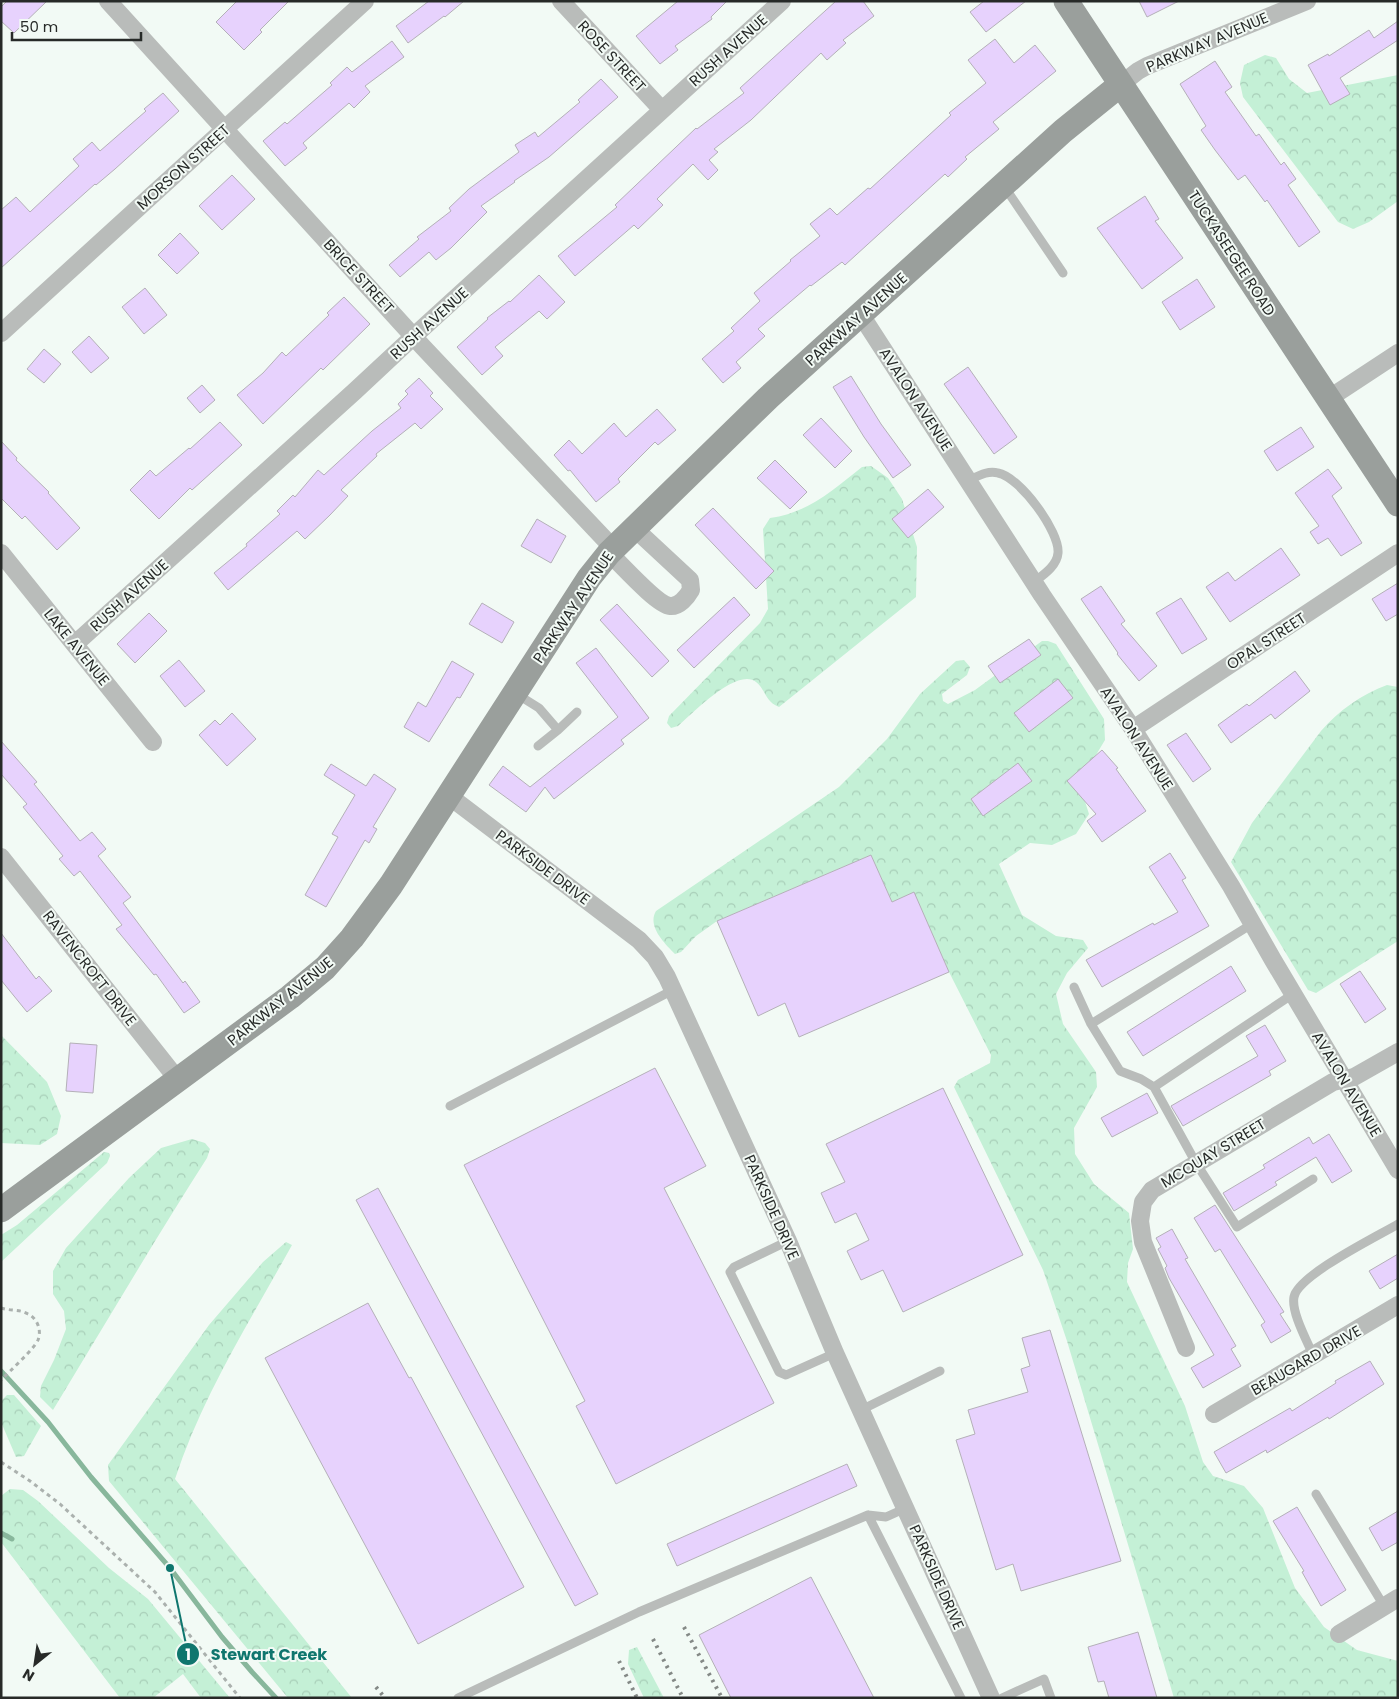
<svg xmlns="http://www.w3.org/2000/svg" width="1399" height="1699" viewBox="0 0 1399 1699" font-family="Poppins,sans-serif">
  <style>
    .forest { fill: url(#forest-crowns) }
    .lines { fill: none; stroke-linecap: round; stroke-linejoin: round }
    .stream { stroke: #88b79c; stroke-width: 5 }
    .building { fill: #e7d2fd; stroke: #b4b0b8 }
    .path { stroke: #abb1ae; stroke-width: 3; stroke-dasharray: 4 4; stroke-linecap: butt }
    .lane { stroke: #b9bcba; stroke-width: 9 }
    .street { stroke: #b9bcba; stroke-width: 18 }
    .secondary { stroke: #9a9f9c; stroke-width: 25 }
    .rail { stroke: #848986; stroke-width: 4; stroke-dasharray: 2.5 5; stroke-linecap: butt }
    .labels { text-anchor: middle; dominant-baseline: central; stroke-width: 4; stroke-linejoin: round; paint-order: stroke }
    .street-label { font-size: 15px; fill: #272a28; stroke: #f2faf5 }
    .leader { fill: none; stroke: #0f766e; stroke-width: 2 }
    .callout-dot { fill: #0f766e; stroke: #f2faf5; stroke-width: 2 }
    .mark-label { font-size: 15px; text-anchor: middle; font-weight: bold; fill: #fff }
    .callout-label { font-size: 16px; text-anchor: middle; font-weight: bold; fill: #0f766e; stroke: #f2faf5; stroke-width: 4; stroke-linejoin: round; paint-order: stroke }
  </style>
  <defs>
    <pattern id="forest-crowns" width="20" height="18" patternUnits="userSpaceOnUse" patternTransform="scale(1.25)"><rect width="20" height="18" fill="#c4f0d6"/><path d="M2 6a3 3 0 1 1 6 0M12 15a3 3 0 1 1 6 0" fill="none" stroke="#a8ceb8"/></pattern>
  </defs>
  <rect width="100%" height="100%" fill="#f2faf5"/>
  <path class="forest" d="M1265,55L1276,58L1289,79L1307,93L1398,75V201L1369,222L1353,229L1338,222L1243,97L1240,83L1244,65Z
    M871,466L888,478L902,499L917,547L916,597L779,707C765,702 766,690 756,682C737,667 692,714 678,726L671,728L667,723L669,716L760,623L768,609L763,529L770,518C808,513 833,490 862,467Z
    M1042,641H1048L1056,644L1104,719L1105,740L1084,775L1080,786L1089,814L1076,834L1052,845L1030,843L999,864L1022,915L1056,936L1083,940L1088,948L1067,973L1056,994L1063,1024L1096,1072L1097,1087L1074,1128L1075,1154L1094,1184L1129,1213L1133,1249L1128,1263L1127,1282L1185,1406L1203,1462L1213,1476L1244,1486L1263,1508L1295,1588L1324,1627L1357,1650L1398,1661V1698H1174L1067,1341L1043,1270L954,1087L958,1080L990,1063L991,1055L949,972L914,893L892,902L871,855L717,921L696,936L681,952L675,954C664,943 647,926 656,911L839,787L887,739L920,694L956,661L964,660L970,667L967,675L942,694L943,701L948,704L975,690Z
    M1387,685L1398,687V941L1316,993L1308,990L1231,862L1252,823L1321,731C1338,711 1362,694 1387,685Z
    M1,1035L47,1082L61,1116L57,1134L40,1145L1,1143Z
    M192,1139L205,1143L210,1149L207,1158C154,1241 104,1326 53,1410L40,1397L41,1386L54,1360L66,1329L64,1311L53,1294V1271L66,1248L129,1178L161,1148Z
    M104,1152L109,1153L110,1156L107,1163L1,1262V1235L17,1225Z
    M286,1242L292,1245C250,1321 202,1396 175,1479L352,1698H288L109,1481L108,1465L209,1325L263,1262Z
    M7,1395H14L41,1426L24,1456L16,1457L1,1422V1401Z
    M10,1489L23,1490L38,1501L109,1568L148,1599L230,1698H201L183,1674L153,1698H120L1,1542V1496Z
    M637,1647L664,1698H644L628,1664L629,1650Z"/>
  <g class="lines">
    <path class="stream" d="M1,1371L48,1422L91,1477L170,1568L222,1637L252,1672L276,1698
      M1,1533L12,1539"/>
  </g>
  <path class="building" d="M7,1H47L14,33L1,21V7Z
    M237,1H289L260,30L262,32L244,50L216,22Z
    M429,1H464L445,17L444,16L408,43L396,26Z
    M678,1H727L711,17L712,19L675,46L678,50L660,64L636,36Z
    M836,1H863L874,16L843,40L846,43L827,60L821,53L751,120L714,149L718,152L709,160L718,170L708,180L693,164L657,199L663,205L638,229L634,225L575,276L558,256L617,207L615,205L696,128L697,129L744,93L740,88Z
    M984,1H1026L986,32L970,12Z
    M1139,1H1179L1147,17Z
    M1398,21V40L1340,78L1350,94L1330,105L1308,65L1328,54L1329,56L1369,30L1374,38Z
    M995,39L1014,63L1035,45L1056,71L993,122L999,129L965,157L967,159L948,177L945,174L845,265L842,262L811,286L810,285L758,329L765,336L736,362L741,368L723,383L702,359L734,331L731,328L760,301L754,293L791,261L790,260L820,236L810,224L830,208L837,215L868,188L870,189L951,115L949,113L986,83L968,60Z
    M392,41L404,57L365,86L370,92L354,108L349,103L303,143L307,148L285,166L263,141L285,122L287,124L332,85L330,83L347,67L352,72Z
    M1215,61L1232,87L1225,92L1256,136L1259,134L1281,165L1284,162L1296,179L1288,185L1320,232L1299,247L1267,200L1265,202L1245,175L1238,180L1215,150L1201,130L1206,126L1180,84Z
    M601,79L618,97L549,157L514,181L515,182L481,206L487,212L451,248L436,260L429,252L400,277L389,265L419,239L417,237L451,211L449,208L469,189L519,152L515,145L535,132L538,137L580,102L578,100Z
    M163,93L179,111L115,169L96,185L95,184L1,268V210L16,197L30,212L79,166L73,159L92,142L100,151L146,111L144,109Z
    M232,175L255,199L222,230L199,206Z
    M1145,196L1159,219L1155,221L1183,258L1142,289L1097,228Z
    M180,233L199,253L177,274L158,255Z
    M539,275L565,302L547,319L539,311L495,347L503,356L482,375L457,347L488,319L487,318L509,301L510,302Z
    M1197,279L1215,307L1180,330L1162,302Z
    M145,288L167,315L144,334L122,307Z
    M344,297L370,324L323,370L321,368L263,424L237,395L263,373L282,352L286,356L329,315L327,313Z
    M89,336L109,358L91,373L72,352Z
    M44,349L61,364L44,383L27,369Z
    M968,367L1017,437L994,454L944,384Z
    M851,376L881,424L911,465L893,478L864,437L833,387Z
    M419,378L433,393L430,396L443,409L421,429L415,423L376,454L377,456L341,490L348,496L330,515L305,539L297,531L228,590L214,573L247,546L246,544L280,514L277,511L293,495L295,497L318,470L324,475L372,431L401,408L398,404L408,394L405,391Z
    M202,385L215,400L200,413L187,398Z
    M657,409L676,430L658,445L655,442L618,479L620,482L596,502L570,470L568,471L554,455L569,440L582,454L614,423L626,437Z
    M821,418L852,451L835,468L803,435Z
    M220,422L242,445L192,490L190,488L159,519L130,490L150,470L156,476L189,448L190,449Z
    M1301,427L1314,447L1277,471L1264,451Z
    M1,441L17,458L16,460L49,492L48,493L80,528L57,550L25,516L22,519L1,498Z
    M775,460L807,492L790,509L757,478Z
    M1328,469L1342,488L1332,496L1362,543L1341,556L1328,538L1318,544L1310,532L1319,526L1295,493Z
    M928,489L944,507L908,538L892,519Z
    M713,508L774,571L756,589L695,525Z
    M537,519L566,536L551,563L521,546Z
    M1281,548L1300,575L1230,622L1206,587L1228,572L1235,581Z
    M1398,583V614L1386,621L1372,599Z
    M1101,586L1125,621L1121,624L1157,666L1139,681L1117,654L1118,653L1081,599Z
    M734,597L750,615L694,668L677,650Z
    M1181,598L1207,639L1182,654L1156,613Z
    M482,603L514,622L502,643L469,624Z
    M617,604L669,661L652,677L600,620Z
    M149,613L167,631L135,663L117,644Z
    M1029,639L1041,655L1000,683L988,666Z
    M596,648L649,718L621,740L624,744L554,799L545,787L526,812L489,785L503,766L530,787L618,717L576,663Z
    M179,660L205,691L185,707L160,676Z
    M452,661L474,674L460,698L457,697L429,742L404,727L418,702L426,707Z
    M1295,671L1310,691L1275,719L1271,714L1231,743L1218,725L1247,704L1249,706Z
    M1058,679L1073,698L1029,732L1014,713Z
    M232,713L256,739L227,766L199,735L215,720L220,725Z
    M1186,733L1211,769L1193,782L1167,745Z
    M1,741L37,782L34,784L80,841L92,832L106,849L98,856L131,897L123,903L183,983L185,981L200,1002L184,1013L156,974L154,975L116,929L122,925L80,871L74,876L59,859L63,856L23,807L27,804L1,774Z
    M1102,750L1118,768L1116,769L1146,811L1102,842L1087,821L1096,814L1067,781Z
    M1018,763L1032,781L983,816L971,799Z
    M331,764L366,786L374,774L396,789L373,827L377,829L369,843L365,840L326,907L305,895L338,837L332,834L355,795L324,775Z
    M1170,853L1186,878L1182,880L1209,926L1102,987L1086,960L1153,923L1154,925L1178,912L1149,867Z
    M871,855L892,902L914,892L949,972L799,1037L785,1003L758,1016L717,921Z
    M1,933L36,979L39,976L52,991L27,1012L1,980Z
    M1231,966L1246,991L1143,1056L1127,1032Z
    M1360,971L1386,1009L1365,1023L1340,984Z
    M1265,1025L1286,1061L1269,1071L1271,1075L1183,1126L1171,1106L1258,1056L1246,1036Z
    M70,1043L97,1045L93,1093L66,1091Z
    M655,1068L706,1166L664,1188L774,1403L616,1484L576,1406L585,1401L464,1165Z
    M943,1088L1023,1255L903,1312L883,1270L861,1280L847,1251L869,1240L856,1213L835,1223L821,1193L845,1182L826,1144Z
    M1147,1093L1158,1113L1112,1137L1101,1118Z
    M1329,1134L1352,1171L1332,1183L1316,1157L1275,1182L1277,1185L1234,1211L1223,1193L1265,1168L1263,1165L1309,1137L1313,1144Z
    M378,1188L598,1594L575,1606L356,1200Z
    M1215,1205L1284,1312L1280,1314L1291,1331L1271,1343L1261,1325L1265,1322L1220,1249L1215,1252L1194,1218Z
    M1172,1229L1188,1258L1185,1259L1236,1346L1231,1349L1241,1366L1203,1388L1191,1368L1214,1355L1169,1278L1165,1268L1167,1266L1158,1249L1161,1247L1156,1238Z
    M1398,1254V1278L1380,1289L1369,1271Z
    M368,1303L409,1378L411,1377L524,1587L418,1644L265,1358Z
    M1050,1330L1121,1561L1021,1591L1013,1564L996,1570L956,1440L975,1434L968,1410L1028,1392L1021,1369L1030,1366L1022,1338Z
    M1370,1361L1384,1384L1329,1419L1328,1417L1267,1453L1266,1450L1226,1473L1214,1452L1290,1408L1292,1411L1336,1383L1335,1381Z
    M847,1464L857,1486L677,1566L667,1544Z
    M1297,1507L1346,1590L1321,1606L1302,1572L1304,1571L1273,1521Z
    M1398,1511V1542L1382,1551L1369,1528Z
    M811,1577L874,1698H731L699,1635Z
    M1138,1632L1157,1698H1109L1104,1681L1098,1682L1088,1647Z"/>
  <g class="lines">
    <path class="path" d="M1,1308C10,1311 20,1309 28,1314C37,1318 42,1330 38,1340C34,1349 10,1371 1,1380
      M1,1462L30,1481L60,1504L155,1592L240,1698"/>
    <path class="lane" d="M1004,186L1063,273
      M969,480C978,476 988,470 998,473C1020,477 1060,532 1058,553C1057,566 1043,575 1034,582
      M515,693L539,708L558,730L577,712
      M538,746L558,730
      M1074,987L1091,1024L1120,1071L1141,1079L1154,1087L1196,1163L1237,1227L1313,1179
      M1091,1024L1252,924
      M1154,1087L1293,994
      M450,1106L673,990
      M788,1241L734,1267L730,1272L779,1372L786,1375L835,1353
      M1313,1355C1307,1341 1291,1312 1294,1297C1298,1275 1378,1236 1398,1224
      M861,1410L940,1371
      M1316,1494L1384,1606
      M868,1515L886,1517L906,1508
      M458,1698L639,1612L868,1515L961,1698
      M1002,1698L1044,1679L1051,1698"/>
    <path class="street" d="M108,1L423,347L613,548
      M561,1L662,110
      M1120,85L1138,71L1147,66L1307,1
      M861,315L1042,595L1133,729L1231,886L1273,960L1398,1170
      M1,333L365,1
      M1328,399L1398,353
      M1,553L153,742
      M609,553C620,563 657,605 670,606C679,607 687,597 691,590L690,580L634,528
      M75,644L355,391L414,336L782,1
      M1133,729L1398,553
      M449,796L639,940L655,957L667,977L788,1241L835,1353L991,1698
      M1,857L178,1080
      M1186,1348L1143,1242L1140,1221L1143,1202L1152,1190L1333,1082L1354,1077L1398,1052
      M1214,1414L1398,1305
      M1339,1634L1398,1598"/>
    <path class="secondary" d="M1066,1L1398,504
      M1,1210L290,997L325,968L352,938L391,885L589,578L609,553L768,398L1063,131L1120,85"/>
    <path class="rail" d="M684,1627L722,1698
      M653,1639L683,1698
      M619,1661L637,1698
      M376,1687L385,1698"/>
  </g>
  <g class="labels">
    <g class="street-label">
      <text transform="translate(1207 42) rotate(-23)">PARKWAY AVENUE</text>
      <text transform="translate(728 50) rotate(-42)">RUSH AVENUE</text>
      <text transform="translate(612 56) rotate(47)">ROSE STREET</text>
      <text transform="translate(183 167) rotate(-42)">MORSON STREET</text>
      <text transform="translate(1232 253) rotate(57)">TUCKASEEGEE ROAD</text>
      <text transform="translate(359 276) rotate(47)">BRICE STREET</text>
      <text transform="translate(856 319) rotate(-42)">PARKWAY AVENUE</text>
      <text transform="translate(429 323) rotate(-42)">RUSH AVENUE</text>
      <text transform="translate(916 399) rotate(57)">AVALON AVENUE</text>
      <text transform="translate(129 595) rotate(-42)">RUSH AVENUE</text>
      <text transform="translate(573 607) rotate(-56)">PARKWAY AVENUE</text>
      <text transform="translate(1266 641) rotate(-33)">OPAL STREET</text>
      <text transform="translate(77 647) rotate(51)">LAKE AVENUE</text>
      <text transform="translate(1137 738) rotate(57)">AVALON AVENUE</text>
      <text transform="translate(543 867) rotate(37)">PARKSIDE DRIVE</text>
      <text transform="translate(90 968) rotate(52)">RAVENCROFT DRIVE</text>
      <text transform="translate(280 1001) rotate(-39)">PARKWAY AVENUE</text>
      <text transform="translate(1347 1084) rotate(59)">AVALON AVENUE</text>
      <text transform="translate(1213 1153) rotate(-31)">MCQUAY STREET</text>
      <text transform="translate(772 1207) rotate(66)">PARKSIDE DRIVE</text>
      <text transform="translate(1306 1360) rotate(-30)">BEAUGARD DRIVE</text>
      <text transform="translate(937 1577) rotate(66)">PARKSIDE DRIVE</text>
    </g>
  </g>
  <path class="leader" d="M170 1568L188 1654"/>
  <g class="callout-dot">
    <circle cx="170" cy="1568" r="5"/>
    <circle cx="188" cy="1654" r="12"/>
  </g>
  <g class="mark-label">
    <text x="188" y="1660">1</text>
  </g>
  <g class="callout-label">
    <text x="269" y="1660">Stewart Creek</text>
  </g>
  <rect width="1399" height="1699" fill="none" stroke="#272a28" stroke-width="5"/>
  <g transform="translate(35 1664) rotate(210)" stroke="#f2faf5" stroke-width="4" paint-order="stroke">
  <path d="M0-4L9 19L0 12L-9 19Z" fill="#272a28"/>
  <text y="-8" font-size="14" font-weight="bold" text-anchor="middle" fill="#272a28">N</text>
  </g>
  <path d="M12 32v8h129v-8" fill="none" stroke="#272a28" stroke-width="2.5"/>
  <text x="20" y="32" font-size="15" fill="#272a28" stroke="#f2faf5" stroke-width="4" paint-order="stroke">50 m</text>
</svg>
